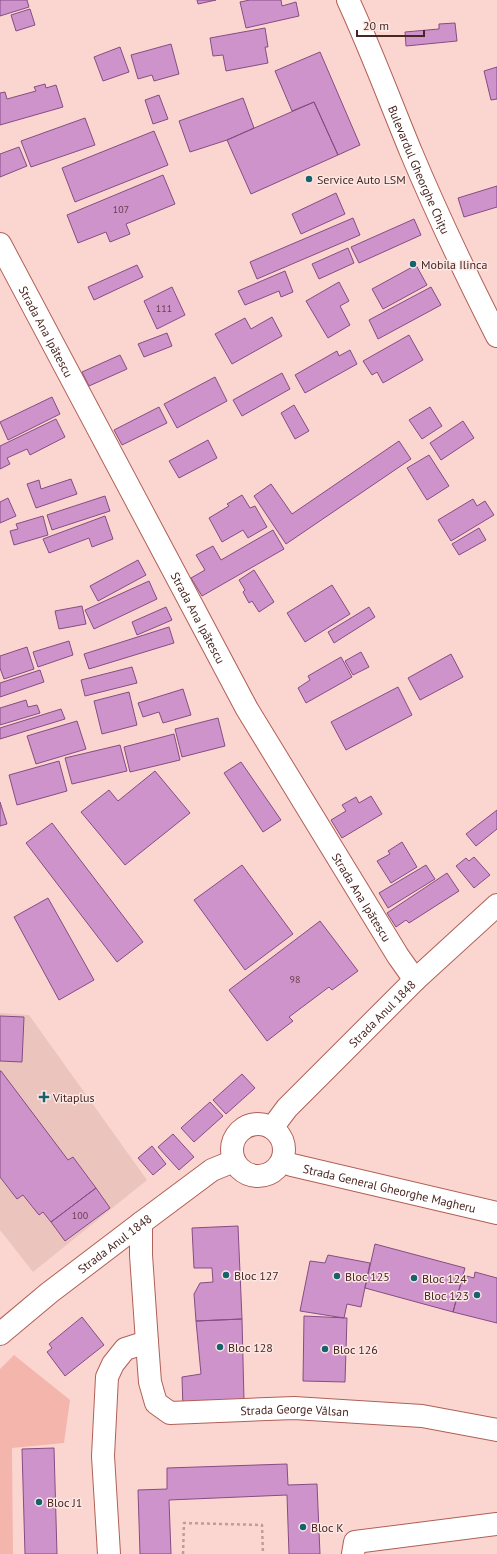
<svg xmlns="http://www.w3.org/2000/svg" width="497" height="1554" viewBox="0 0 497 1554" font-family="'PT Sans',sans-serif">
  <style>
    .built { fill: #ecc4be }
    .green { fill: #f4b5ac }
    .building { fill: #cf93cc; stroke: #854d83 }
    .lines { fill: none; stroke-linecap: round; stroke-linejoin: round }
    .street-casing { stroke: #b06056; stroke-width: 24 }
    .secondary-casing { stroke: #b06056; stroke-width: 24 }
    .path { stroke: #c19c97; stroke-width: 2.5; stroke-dasharray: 3 3; stroke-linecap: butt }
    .street { stroke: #fff; stroke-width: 22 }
    .secondary { stroke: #fff; stroke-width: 22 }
    .poi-dot { fill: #16636d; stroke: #fbe8e5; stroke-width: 1.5 }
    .labels { text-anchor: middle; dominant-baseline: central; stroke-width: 3; stroke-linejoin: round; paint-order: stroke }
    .number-label { font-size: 10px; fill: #6a414c }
    .street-label { font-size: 12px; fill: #492622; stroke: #fbe8e5 }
    .poi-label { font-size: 12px; fill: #492622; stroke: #fbe8e5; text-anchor: start }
  </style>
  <rect width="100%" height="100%" fill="#fbd6d0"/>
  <path class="built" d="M0,1013L29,1015L147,1180L33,1272L0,1230Z"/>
  <path class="green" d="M14,1355L70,1400L64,1443L12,1448L13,1554H0V1369Z"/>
  <path class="building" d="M0,0H27L29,7L0,16Z
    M197,0H216L198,4Z
    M250,0H281L282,6L296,2L299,16L246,28L240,2Z
    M30,9L35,25L16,31L11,15Z
    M455,23L457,41L406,46L405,32L439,29V24Z
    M265,28L268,47H265L268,63L226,71L223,55L213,56L210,38Z
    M171,44L179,74L154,81L152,75L138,79L131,55Z
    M120,47L129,72L103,81L94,57Z
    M320,52L360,145L338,155L314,102L292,111L275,71Z
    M497,67V99L491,100L484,71Z
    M45,84L46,88L56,85L63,107L0,125V93L5,92L7,99L36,91L34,87Z
    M159,95L168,119L153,124L145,100Z
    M243,98L254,128L227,140L190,152L179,121Z
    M314,102L338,155L251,194L227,140Z
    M85,118L95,145L31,167L21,141Z
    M154,131L168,165L75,202L62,168Z
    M19,147L27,166L0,177V154Z
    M163,175L175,204L126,224L130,234L110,242L106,232L78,243L67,215Z
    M497,186V207L464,217L458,198Z
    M336,193L345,214L301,234L292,214Z
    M353,218L360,235L257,279L250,262Z
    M414,219L421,235L359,263L351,247Z
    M348,248L354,263L319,279L312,264Z
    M137,265L143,277L94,300L88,287Z
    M416,265L427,285L383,309L372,289Z
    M285,271L293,292L281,297L279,291L245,305L238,291Z
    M339,282L349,301L340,306L350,325L328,338L306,301Z
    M172,287L185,315L157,329L144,301Z
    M431,287L441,305L378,339L369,320Z
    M272,317L282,336L232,364L215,334L245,318L251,329Z
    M167,333L172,346L144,357L138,344Z
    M409,335L423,360L383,383L377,372L372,375L363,361Z
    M350,350L357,364L305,393L295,375L337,351L339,356Z
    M120,355L127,369L89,386L82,372Z
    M282,373L290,389L242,416L233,400Z
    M215,377L227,401L177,428L164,404Z
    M52,397L60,414L8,440L0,422Z
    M294,405L309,431L295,439L281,413Z
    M159,407L167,423L122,445L114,430Z
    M430,407L442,426L422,439L409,420Z
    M56,419L65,437L30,455L27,449L7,458L10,464L0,469V446Z
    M463,421L474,438L441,460L430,443Z
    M208,440L217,458L179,478L169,461Z
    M399,441L411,459L286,544L254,496L271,484L292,514Z
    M429,455L449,486L427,500L407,468Z
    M71,479L77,494L36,508L27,484L39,480L41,489Z
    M242,495L250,508L255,506L267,527L248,538L243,530L222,542L209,518L229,506L227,504Z
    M105,496L110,511L52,530L47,515Z
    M8,498L16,516L0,523V502Z
    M473,499L477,506L485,501L494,515L451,541L438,520Z
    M43,516L48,535L14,545L10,531L18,529L16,524Z
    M105,516L113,539L92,547L89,538L49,553L43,539Z
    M479,528L486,540L459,555L452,544Z
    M273,530L284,549L202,596L191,578L205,570L196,555L213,546L221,560Z
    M138,560L146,575L98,601L90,586Z
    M254,570L274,602L259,612L252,601L249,603L243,592L245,590L239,580Z
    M149,581L157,599L94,629L85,610Z
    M332,585L350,614L305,642L287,613Z
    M82,606L86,624L59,629L55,611Z
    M166,607L172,620L137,635L132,622Z
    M369,607L375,617L334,643L328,632Z
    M169,627L174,643L89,669L84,654Z
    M69,641L73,655L38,667L33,652Z
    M27,647L34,669L4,679L0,668V656Z
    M361,652L369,667L353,675L345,661Z
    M451,654L463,677L420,700L408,678Z
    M341,657L352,677L306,703L298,688L310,680L308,676Z
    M132,667L137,683L85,696L81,680Z
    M40,670L44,682L0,697V683Z
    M398,687L412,715L346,750L331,722Z
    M183,689L191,715L163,723L159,712L143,717L138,703Z
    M129,692L137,725L102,734L94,701Z
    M26,700L28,707L37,705L40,713L0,725V708Z
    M61,709L65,719L0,739V728Z
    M218,718L225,746L182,757L175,729Z
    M77,721L86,749L36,764L27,736Z
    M174,734L180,760L130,772L124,747Z
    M120,745L127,771L72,784L65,758Z
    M59,761L67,791L17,805L9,775Z
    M241,762L281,820L263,832L224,773Z
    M155,771L190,813L125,865L81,812L109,790L118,801Z
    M371,796L382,814L342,838L331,820L346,811L342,805L356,797L359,803Z
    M0,802L7,824L0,826Z
    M497,810V829L476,846L466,834Z
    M52,823L143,942L117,962L26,843Z
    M402,842L417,867L391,883L377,861L390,854L388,851Z
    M474,857L490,875L474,888L456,866L466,858L469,861Z
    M242,865L293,934L245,970L194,900Z
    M426,865L435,879L388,908L379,893Z
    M447,873L459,891L409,923L406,920L396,927L387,913Z
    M48,898L94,980L59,1000L14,917Z
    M320,921L358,971L332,990L329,987L289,1017L293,1021L267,1041L229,990Z
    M0,1016L24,1017L22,1062L0,1061Z
    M0,1071H1L68,1160L73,1157L96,1188L51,1222L43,1212L39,1215L23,1195L17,1199L0,1177Z
    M242,1074L255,1088L226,1114L213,1100Z
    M210,1102L223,1116L194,1142L181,1128Z
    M173,1134L194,1157L179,1170L158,1147Z
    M152,1146L166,1164L153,1175L138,1158Z
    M96,1188L110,1208L65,1241L51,1222Z
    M238,1226L242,1319L196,1321L194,1294L200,1283L213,1282L212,1268H194L192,1228Z
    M375,1244L465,1268L453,1312L365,1288Z
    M328,1255L370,1263L361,1307L347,1304L344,1318L300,1311L310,1261L325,1263Z
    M475,1272L497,1278V1323L453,1312L463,1275L474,1278Z
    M304,1316L347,1318L345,1382L303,1381Z
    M82,1317L104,1345L65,1376L47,1352L52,1348L49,1344Z
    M242,1319L244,1401L183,1410L182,1377L201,1374L196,1321Z
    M54,1448L57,1554H25L22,1449Z
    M287,1464L288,1485L317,1484L320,1554H289L287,1495L169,1500L171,1554H140L138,1490L167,1489V1468Z"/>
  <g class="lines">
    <defs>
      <g id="street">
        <path id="s1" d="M0,244L247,709L398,956L415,980"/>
        <path id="s2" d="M141,1223V1255L147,1342L150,1382L156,1403L170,1413L294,1408L422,1416L497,1430"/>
        <path d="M109,1554L103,1456L107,1377L113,1364L125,1349L147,1342"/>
        <path d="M353,1554L355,1542L497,1524"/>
      </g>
      <g id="secondary">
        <path id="s3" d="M348,0C371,50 390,101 411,152C437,214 466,275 497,336"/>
        <circle cx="258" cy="1150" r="26"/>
        <path id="s4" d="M272,1128L287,1108L415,980L497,905"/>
        <path id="s5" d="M282,1161L292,1165L497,1213"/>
        <path id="s6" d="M0,1334L49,1293L141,1223L212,1170L234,1161"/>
      </g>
    </defs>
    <use href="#street" class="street-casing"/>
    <use href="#secondary" class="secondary-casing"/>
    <path class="path" d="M183,1554L184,1523L262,1525L263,1554"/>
    <use href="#street" class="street"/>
    <use href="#secondary" class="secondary"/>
  </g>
  <g class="poi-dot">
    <circle cx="309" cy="179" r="4"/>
    <circle cx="413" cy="264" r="4"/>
    <path d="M42 1091h4v4h4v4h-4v4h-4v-4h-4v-4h4z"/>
    <circle cx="226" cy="1275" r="4"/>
    <circle cx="337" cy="1276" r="4"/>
    <circle cx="414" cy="1278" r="4"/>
    <circle cx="477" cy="1295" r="4"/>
    <circle cx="220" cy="1347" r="4"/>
    <circle cx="325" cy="1349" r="4"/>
    <circle cx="39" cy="1502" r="4"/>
    <circle cx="303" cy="1527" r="4"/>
  </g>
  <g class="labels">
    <g class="number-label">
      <text x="121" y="209">107</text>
      <text x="164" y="308">111</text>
      <text x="295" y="979">98</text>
      <text x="80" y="1215">100</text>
    </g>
    <g class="street-label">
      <text stroke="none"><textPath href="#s3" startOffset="184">Bulevardul Gheorghe Chițu</textPath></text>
      <text stroke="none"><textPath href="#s1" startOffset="99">Strada Ana Ipătescu</textPath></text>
      <text stroke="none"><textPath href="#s1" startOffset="423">Strada Ana Ipătescu</textPath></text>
      <text stroke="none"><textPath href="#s1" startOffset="747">Strada Ana Ipătescu</textPath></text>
      <text stroke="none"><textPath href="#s4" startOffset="159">Strada Anul 1848</textPath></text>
      <text stroke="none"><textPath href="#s5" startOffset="111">Strada General Gheorghe Magheru</textPath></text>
      <text stroke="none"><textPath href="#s6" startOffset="146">Strada Anul 1848</textPath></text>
      <text stroke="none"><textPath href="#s2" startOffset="323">Strada George Vâlsan</textPath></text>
    </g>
    <g class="poi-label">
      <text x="317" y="179">Service Auto LSM</text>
      <text x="421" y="264">Mobila Ilinca</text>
      <text x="53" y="1097">Vitaplus</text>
      <text x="234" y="1275">Bloc 127</text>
      <text x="345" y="1276">Bloc 125</text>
      <text x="422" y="1278">Bloc 124</text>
      <text x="469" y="1295" text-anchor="end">Bloc 123</text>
      <text x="228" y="1347">Bloc 128</text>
      <text x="333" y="1349">Bloc 126</text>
      <text x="47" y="1502">Bloc J1</text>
      <text x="311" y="1527">Bloc K</text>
    </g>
  </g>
  <path d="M357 30v6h67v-6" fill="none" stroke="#492622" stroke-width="2"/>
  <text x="363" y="30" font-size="12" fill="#492622" stroke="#fbe8e5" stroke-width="3" paint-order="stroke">20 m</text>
</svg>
